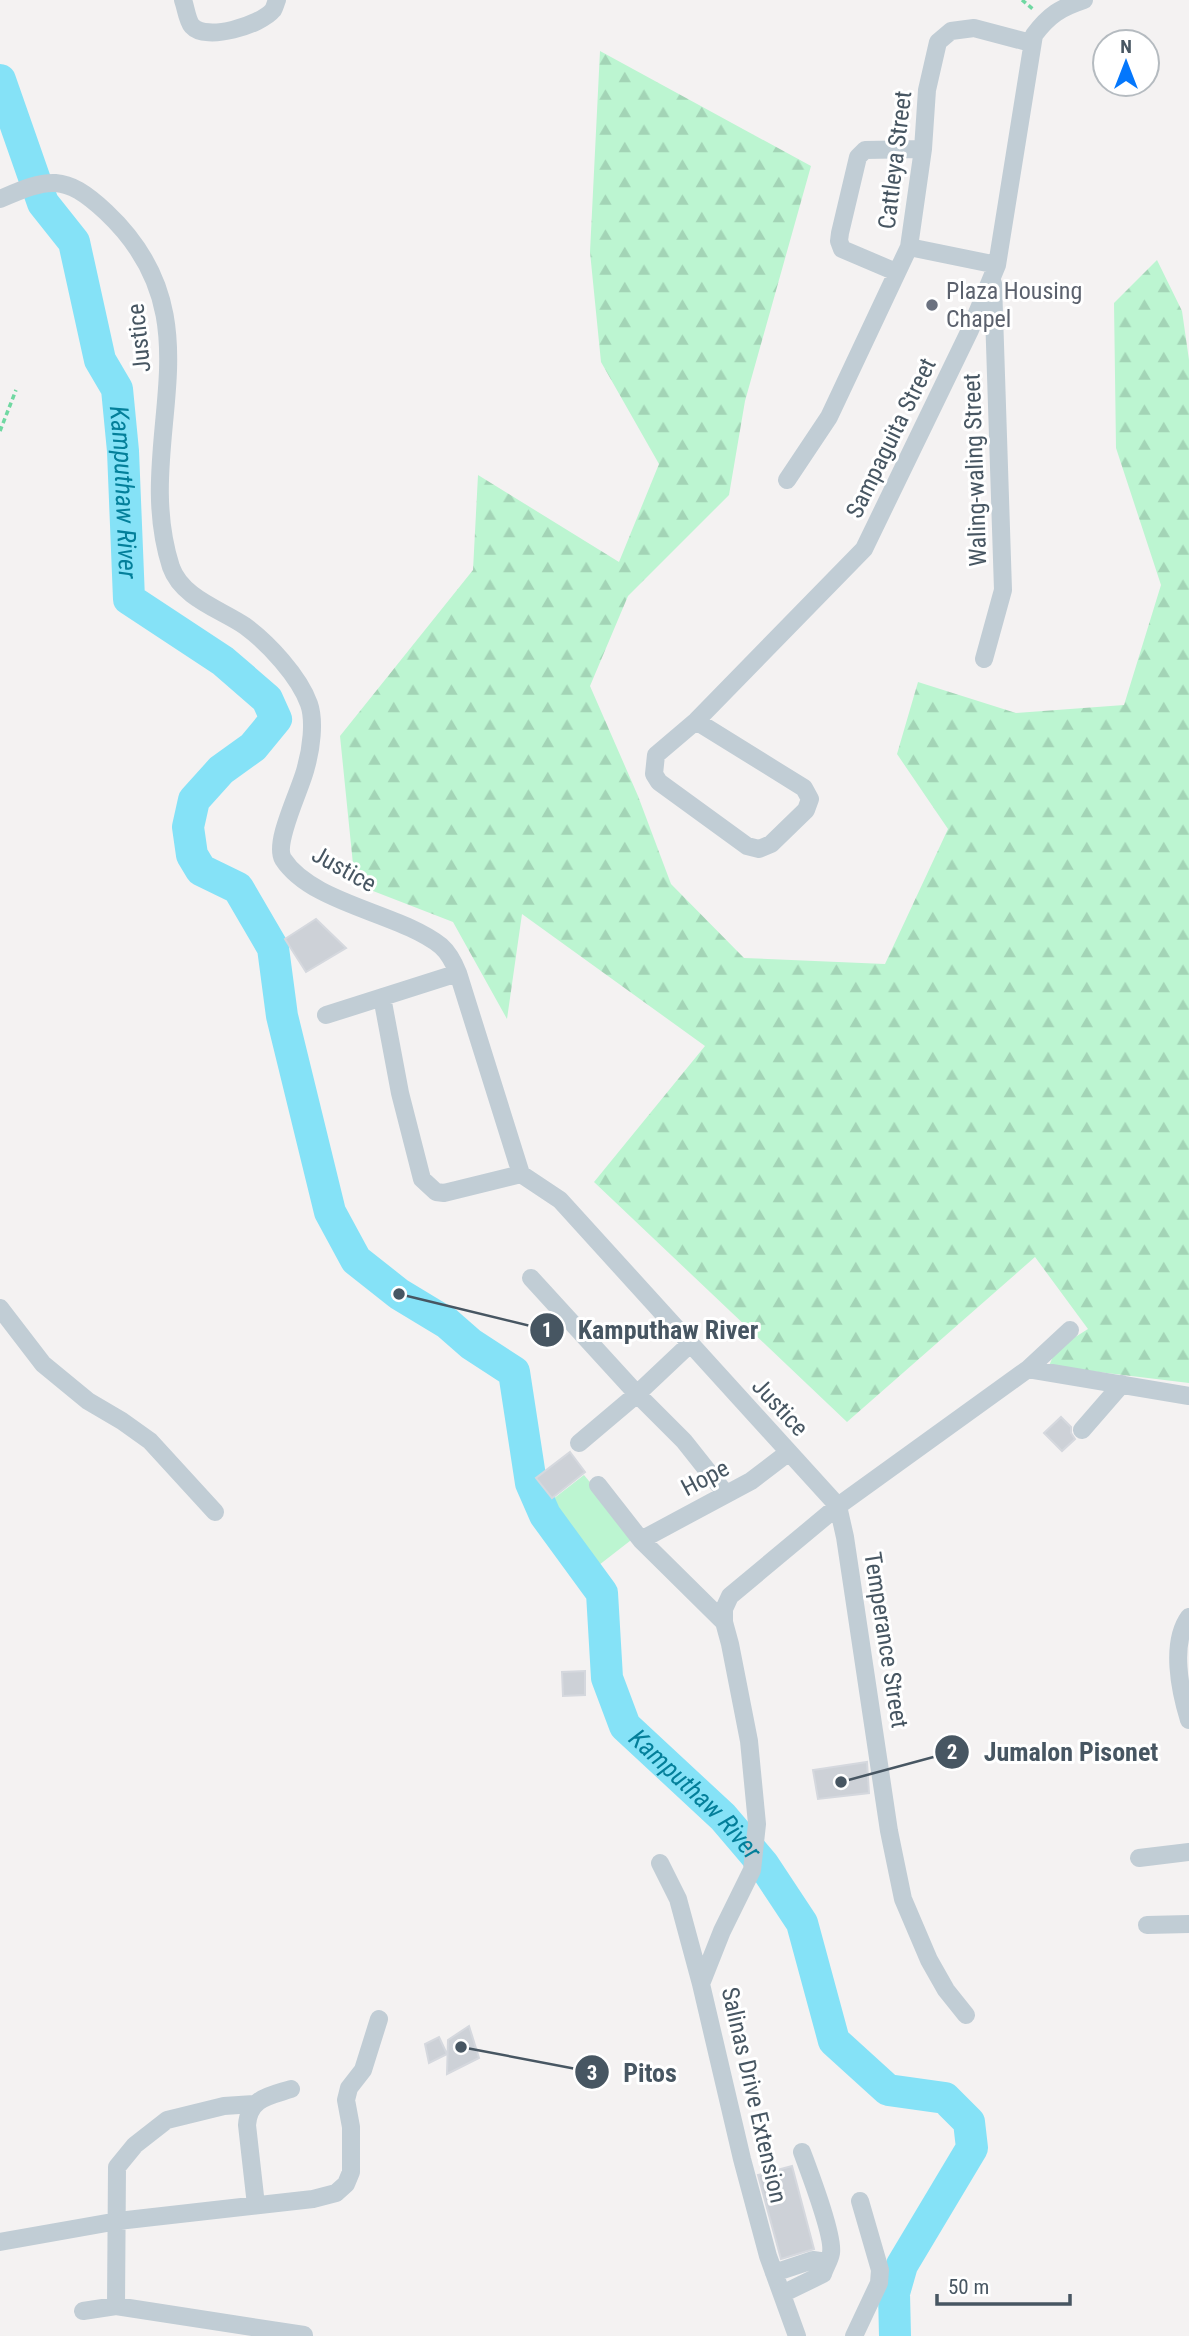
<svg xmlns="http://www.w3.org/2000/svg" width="1189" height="2336" viewBox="0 0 1189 2336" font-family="'Roboto Condensed',sans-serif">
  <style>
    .forest { fill: url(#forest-firs) }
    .park { fill: #bcf5d1 }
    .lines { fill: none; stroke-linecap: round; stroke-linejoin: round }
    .river { stroke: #85e2f7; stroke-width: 32 }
    .building { fill: #cdd1d7; stroke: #d5d8de; stroke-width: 2 }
    .path { stroke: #70d8a2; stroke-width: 3.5; stroke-dasharray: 5 3.5; stroke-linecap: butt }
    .minor { stroke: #c1cdd5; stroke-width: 18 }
    .worship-dot { fill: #6b7280; stroke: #fff; stroke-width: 2.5 }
    .labels { text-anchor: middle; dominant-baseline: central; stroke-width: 6; stroke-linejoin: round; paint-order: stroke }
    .street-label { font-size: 24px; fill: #475662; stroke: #fff }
    .worship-label { font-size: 24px; fill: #5b616d; stroke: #fff; text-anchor: start }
    .water-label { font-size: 26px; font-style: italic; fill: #037f9a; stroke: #fff }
    .leader { fill: none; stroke: #475662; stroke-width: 2.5 }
    .callout-dot { fill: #475662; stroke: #fff; stroke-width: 2.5 }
    .mark-label { font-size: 21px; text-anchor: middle; font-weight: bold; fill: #fff }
    .callout-label { font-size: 26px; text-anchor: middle; font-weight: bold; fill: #475662; stroke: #fff; stroke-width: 6; stroke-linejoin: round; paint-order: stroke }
  </style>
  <defs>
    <pattern id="forest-firs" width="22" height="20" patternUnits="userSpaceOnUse" patternTransform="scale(1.75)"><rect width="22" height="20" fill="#bcf5d1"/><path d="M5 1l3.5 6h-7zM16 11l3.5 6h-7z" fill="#a3d4b6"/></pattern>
  </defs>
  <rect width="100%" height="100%" fill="#f4f2f2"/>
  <path class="forest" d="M600,51L811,166L745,401L729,495L628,596L590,686L638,796L671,884L744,958L885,964L948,829L897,754L918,682L1016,713L1124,705L1161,585L1116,448L1114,303L1157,260L1182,311L1189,360V1383L1049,1366L1056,1349L1088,1329L1035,1257L847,1422L594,1182L705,1046L522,914L507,1019L453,922L355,884L340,736L473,570L478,475L619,562L659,464L601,362L590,252Z"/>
  <path class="park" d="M584,1475L635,1537L599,1565L548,1503Z"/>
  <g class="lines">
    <path class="river" id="s1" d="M0,80L43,203L74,242L100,360L117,389L123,451L129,599L223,661L267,699L276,719L253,747L221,770L194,800L188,827L192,855L201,870L238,888L273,948L282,1016L330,1212L356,1260L399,1294L447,1323L471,1344L514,1372L531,1483L545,1515L602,1593L607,1678L625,1726L723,1817L763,1864L802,1923L834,2041L888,2090L945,2098L969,2122L972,2148L902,2265L894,2293L895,2336"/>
  </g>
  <path class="building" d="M316,919L346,948L306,972L285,939Z
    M1061,1417L1071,1427V1433L1075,1439L1062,1451L1044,1433Z
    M570,1452L585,1472L552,1498L536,1478Z
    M585,1671V1695L563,1696L562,1672Z
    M867,1762L869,1793L818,1799L813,1770Z
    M469,2026L479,2058L447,2074L448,2040Z
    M439,2037L447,2054L429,2063L425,2044Z
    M792,2166L814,2249L781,2259L758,2175Z"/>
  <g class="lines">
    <path class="path" d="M1022,0L1034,10
      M0,431L16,390"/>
    <path class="minor" d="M183,0C186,8 187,20 192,26C206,42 261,25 273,10C274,9 276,2 277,0
      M0,199C49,178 64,173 106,212C224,323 130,440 171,567C182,598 220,609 245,626C268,643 299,676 309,704C315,721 311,750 306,767C302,787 273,842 283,859C312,904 400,913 441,946C449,953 454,963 458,973L521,1174L560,1200L838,1506L845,1537L889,1831L903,1899L929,1960L946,1990L966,2015
      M909,247L997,265
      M896,272L842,249L839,241L840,233L858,157L865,150L923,149
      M787,480L829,417L909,247L923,149L927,90L938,42L951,31L974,28L1031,43
      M984,659L1003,590L993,283
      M696,721L804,788L810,799L806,810L771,844L759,849L747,846L659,782L654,774L656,755L696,721L864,549L970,330L997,265L1034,35C1049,15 1060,8 1084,0
      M382,997L400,1093L422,1179L436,1192L444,1193L521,1174
      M326,1015L458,973
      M531,1278L637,1394L684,1441L726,1494
      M0,1308L43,1364L88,1401L122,1421L150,1441L215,1512
      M1028,1369L1189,1396
      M1082,1430L1122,1384
      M579,1443L637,1394L690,1344
      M598,1485L641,1540L724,1622
      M641,1540L751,1481L789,1452
      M1189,1617C1170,1643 1180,1691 1189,1720
      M1139,1858L1189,1852
      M660,1863L678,1899L701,1984
      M1147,1925L1189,1924
      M256,2205L247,2125C249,2098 269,2096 291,2089
      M0,2242L118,2221L313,2199L336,2193L346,2184L351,2172V2127L346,2100L349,2088L363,2070L379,2019
      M774,2273L813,2260L827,2262
      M782,2294L823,2274C825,2267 830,2260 831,2253C834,2236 809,2171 802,2152
      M116,2306L117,2167L135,2145L167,2120L224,2106L254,2104
      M83,2311L116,2306L304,2335
      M797,2336L768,2256L742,2159L701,1984L722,1931L752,1870L757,1824L749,1741L730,1644L724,1622V1609L730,1596L838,1506L1028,1369L1070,1330
      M854,2336L879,2283L880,2270L860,2201"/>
  </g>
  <circle class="worship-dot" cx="932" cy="305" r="7"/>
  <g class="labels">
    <g class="street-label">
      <text transform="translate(895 160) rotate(-83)">Cattleya Street</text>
      <text transform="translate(139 338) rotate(-96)">Justice</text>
      <text transform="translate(891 438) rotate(-64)">Sampaguita Street</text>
      <text transform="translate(975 470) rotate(-92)">Waling-waling Street</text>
      <text transform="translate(344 869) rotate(29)">Justice</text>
      <text transform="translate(780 1407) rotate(47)">Justice</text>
      <text transform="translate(705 1478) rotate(-28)">Hope</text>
      <text transform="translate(886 1640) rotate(81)">Temperance Street</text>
      <text transform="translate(754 2095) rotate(77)">Salinas Drive Extension</text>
    </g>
    <g class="worship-label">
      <text x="946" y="291">Plaza Housing<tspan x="946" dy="28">Chapel</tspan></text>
    </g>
    <g class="water-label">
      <text stroke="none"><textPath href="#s1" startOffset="438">Kamputhaw River</textPath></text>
      <text stroke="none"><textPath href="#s1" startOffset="2035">Kamputhaw River</textPath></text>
    </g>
  </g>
  <path class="leader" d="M399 1294L547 1330M841 1782L952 1752M461 2047L592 2072"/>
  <g class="callout-dot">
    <circle cx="399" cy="1294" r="7"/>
    <circle cx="841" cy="1782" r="7"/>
    <circle cx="461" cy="2047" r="7"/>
    <circle cx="547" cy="1330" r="18"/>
    <circle cx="952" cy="1752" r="18"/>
    <circle cx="592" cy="2072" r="18"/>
  </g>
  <g class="mark-label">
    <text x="547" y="1337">1</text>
    <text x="952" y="1759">2</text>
    <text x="592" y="2080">3</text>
  </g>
  <g class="callout-label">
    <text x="668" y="1339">Kamputhaw River</text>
    <text x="1071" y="1761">Jumalon Pisonet</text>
    <text x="650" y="2082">Pitos</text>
  </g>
  <g transform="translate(1126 63)"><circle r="33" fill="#ffffff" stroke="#b5bbc0" stroke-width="2"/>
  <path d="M0-5L12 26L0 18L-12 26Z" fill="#0477fc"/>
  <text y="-10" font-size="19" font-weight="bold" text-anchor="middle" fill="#475662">N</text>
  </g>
  <path d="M937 2294v10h133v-10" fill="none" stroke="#475662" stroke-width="3.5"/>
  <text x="948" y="2294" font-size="21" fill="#475662" stroke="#ffffff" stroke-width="5" paint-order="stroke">50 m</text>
</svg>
